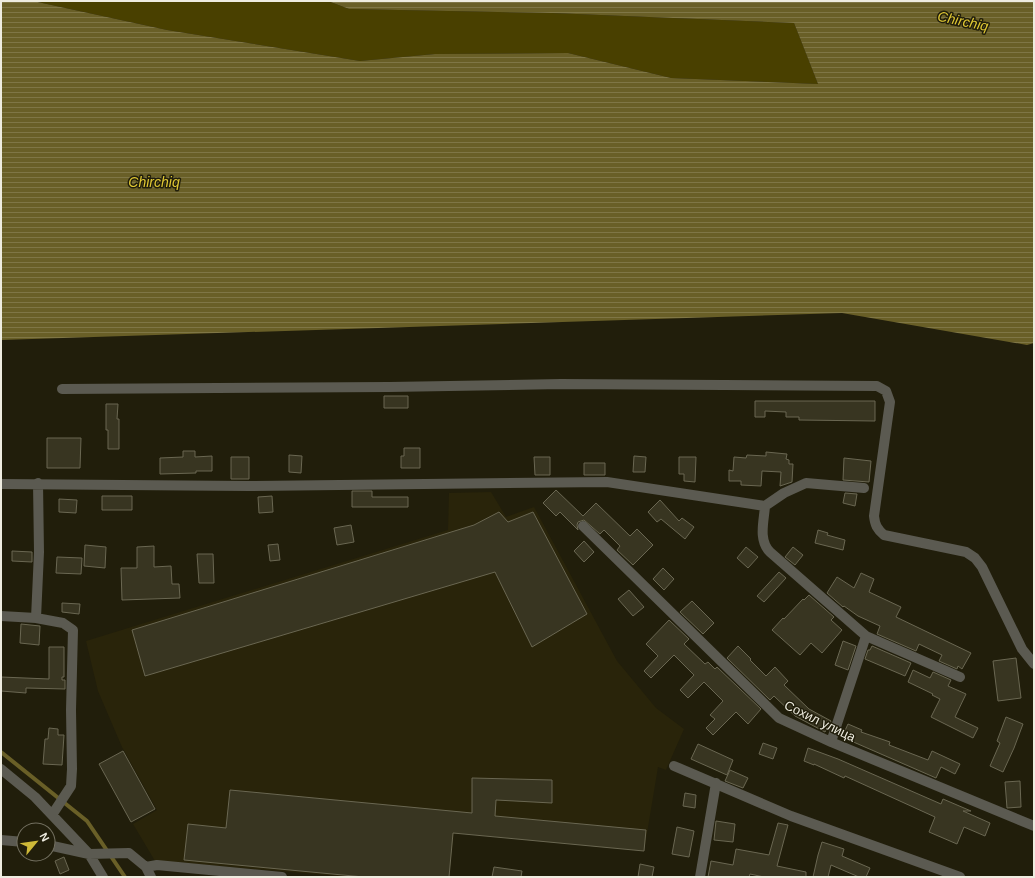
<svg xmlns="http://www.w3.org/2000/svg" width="1035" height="878" viewBox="0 0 1035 878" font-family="Helvetica,sans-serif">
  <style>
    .built { fill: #29240a }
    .green { fill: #494000 }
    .water { fill: url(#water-rules) }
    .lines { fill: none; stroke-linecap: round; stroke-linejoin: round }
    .stream { stroke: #695f27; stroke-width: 4 }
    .building { fill: #383521; stroke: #6a6752 }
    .minor { stroke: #5b5a51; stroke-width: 10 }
    .labels { text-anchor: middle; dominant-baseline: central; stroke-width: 3; stroke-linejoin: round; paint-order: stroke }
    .street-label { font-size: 13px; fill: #eeece0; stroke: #211e0b }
    .water-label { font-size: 14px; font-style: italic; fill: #e0c834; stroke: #211e0b }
  </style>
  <defs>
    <pattern id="water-rules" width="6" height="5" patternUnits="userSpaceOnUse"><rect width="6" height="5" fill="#695f27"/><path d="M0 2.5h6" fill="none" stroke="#7f7646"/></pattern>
  </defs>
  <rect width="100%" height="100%" fill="#211e0b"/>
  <path class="built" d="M491,492L506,517L534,507L617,661L656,708L684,729L666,770L658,767L644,851L454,833L449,877H350L155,861L133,824L157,810L122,747L98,691L86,641L448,530L449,493Z"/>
  <path class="green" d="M33,1H328L349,9L552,13L794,23L818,84L671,78L568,53L435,54L360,61L167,30Z"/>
  <path class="water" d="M1,1H33L167,30L360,61L435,54L568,53L671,78L818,84L794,23L552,13L349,9L328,1H1034V343L1027,345L842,313L1,340Z"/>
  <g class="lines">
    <path class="stream" d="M1,752L87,821L125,877"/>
  </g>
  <path class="building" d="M384,396H408V408H384Z
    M755,401H875V421L799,420V417H786V412L765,411V417H755Z
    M106,404H118L117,419H119V449H108V430H106Z
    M47,438H81L80,468H47Z
    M404,448H420V468H401V456H404Z
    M183,451H195V457L212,456V471H196V473L160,474V458L183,457Z
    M766,452L787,454L786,459L789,460V464H793L792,482L780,486L781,472L762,471L761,486L741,485V481H729V470L733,471L734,457L746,458L747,455L766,456Z
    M289,455L302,456L301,473L289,472Z
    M634,456L646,457L645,472H633Z
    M231,457H249V479H231Z
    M534,457H550V475H535Z
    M679,457H696L695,482L684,481V474H679Z
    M844,458L871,461L869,482L843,480Z
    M584,463H605V475H584Z
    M556,490L583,516L596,503L630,536L637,529L653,545L633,565L617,550L620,546L604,530L600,534L584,520L578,522L577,525L578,530L560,512L556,516L543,503Z
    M352,491H372V497H408V507H352Z
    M845,493L857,494L855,506L843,503Z
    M102,496H132V510H102Z
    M272,496L273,512L259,513L258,497Z
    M59,499L77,500L76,513L59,512Z
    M660,500L679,521L682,518L694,527L685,539L661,519L657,522L648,512Z
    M499,512L508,522L533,512L587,614L532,647L495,572L145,676L132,630L474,525Z
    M351,525L354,542L337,545L334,528Z
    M818,530L828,533L827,535L845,540L843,550L815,543Z
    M584,541L594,552L584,562L574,551Z
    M278,544L280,560L270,561L268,545Z
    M85,545L106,547L105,568L84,566Z
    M154,546V567L171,566L172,584H179L180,598L122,600L121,568H137V547Z
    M746,547L758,557L748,568L737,558Z
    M793,547L803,555L795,565L785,557Z
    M12,551L32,552V562L12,561Z
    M197,554H213L214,583H199Z
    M57,557L82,558L81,574L56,573Z
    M663,568L674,579L664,590L653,579Z
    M779,572L786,578L764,602L757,596Z
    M861,573L874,579L869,592L901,607L896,617L971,653L962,669L958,666L957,669L939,661L942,655L919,644L916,651L877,634L880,626L858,616L844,606L843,607L827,593L837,577L854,588Z
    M629,590L644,607L633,616L618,599Z
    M809,595L834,617L831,620L842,630L822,653L811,643L800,655L772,630L783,618L784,619L803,599L804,600Z
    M692,601L714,623L703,634L680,612Z
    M62,603L80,604L79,614L62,612Z
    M669,620L689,639L684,644L705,664L708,662L715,669L717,667L761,709L748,724L736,712L713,735L706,728L715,719L710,715L723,701L704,682L688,698L680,690L694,675L674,655L651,678L644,671L658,656L646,644Z
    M21,624L40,626L39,645L20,643Z
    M843,641L856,646L848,670L835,665Z
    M738,646L751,659L750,660L766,676L775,667L788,681L784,685L809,709L831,721L825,732L795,716L774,696L770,700L727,658Z
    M872,646L911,663L905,676L865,659L868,650H870Z
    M49,647H64V677H62V680H65V689L26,688V693L1,691V677L49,679Z
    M1016,658L1021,698L998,701L993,661Z
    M913,670L930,678L933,672L951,680L948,686L966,694L955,717L978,728L973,738L931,717L940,699L932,695L933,694L908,682Z
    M1006,717L1023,724L1014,748L1003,772L990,766L1000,743L997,741Z
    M848,724L862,730L861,732L890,742L889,745L928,760L932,751L960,764L955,774L941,767L936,778L842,737Z
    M49,728L58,729V735H64L62,765L43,764L45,739H48Z
    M763,743L777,748L773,759L759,754Z
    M698,744L733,760L727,775L691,759Z
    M808,748L838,759L941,804L943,799L971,811H963L990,823L985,836L964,827L957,844L929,832L935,817L845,776L844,778L814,764V765L804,761Z
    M123,751L155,809L131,822L99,764Z
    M730,770L748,778L743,788L725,781Z
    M472,778L552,780V803L496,800L495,816L646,830L644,851L453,833L449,877H364L184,860L188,824L226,828L230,790L472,813Z
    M1020,781L1021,807L1007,808L1005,782Z
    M685,793L696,795L695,808L683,806Z
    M716,821L735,824L733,842L714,840Z
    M778,823L788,825L777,866L806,872V877H764L750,874L749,877H708L711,861L733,865L736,849L769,855Z
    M677,827L694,831L689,857L672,854Z
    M822,842L844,849L842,856L870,868L866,877H859L831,865L828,877H813L818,855Z
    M64,857L69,870L60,874L55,861Z
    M640,864L654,867L652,877H638Z
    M494,867L522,871L521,877H492Z"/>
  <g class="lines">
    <path class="minor" d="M62,389L389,387L561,384L877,386L886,391L890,402L874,516C875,525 877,529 884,535L966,552L975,558L982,567L1022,649L1034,664
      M38,483L39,552L36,618L63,623L73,630L71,710L72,769L71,786L52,815
      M1,484L247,486L607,482L765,506L784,493L806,483L864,488
      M765,506C764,521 758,540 770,552L866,636L960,677
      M583,526L779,718L831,742L1034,826
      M1,616L36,618
      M831,742L866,636
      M674,766L791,816L960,877
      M1,769L35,797L89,854L103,877
      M1,840L24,842
      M48,845L89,854L129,853L146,867L151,877
      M146,867L157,865L282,877
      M700,877L716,783"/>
  </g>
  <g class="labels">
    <g class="street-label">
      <text transform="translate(820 721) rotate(26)">Сохил улица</text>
    </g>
    <g class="water-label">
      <text transform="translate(963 21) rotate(12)">Chirchiq</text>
      <text x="154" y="182">Chirchiq</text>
    </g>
  </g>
  <rect width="1035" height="878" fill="none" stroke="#eeece0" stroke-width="4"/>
  <g transform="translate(36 842) rotate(61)"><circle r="19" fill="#211e0b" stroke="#737060"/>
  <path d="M0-3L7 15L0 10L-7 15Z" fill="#ceb938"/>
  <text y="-6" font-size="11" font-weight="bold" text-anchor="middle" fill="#eeece0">N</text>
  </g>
</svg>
